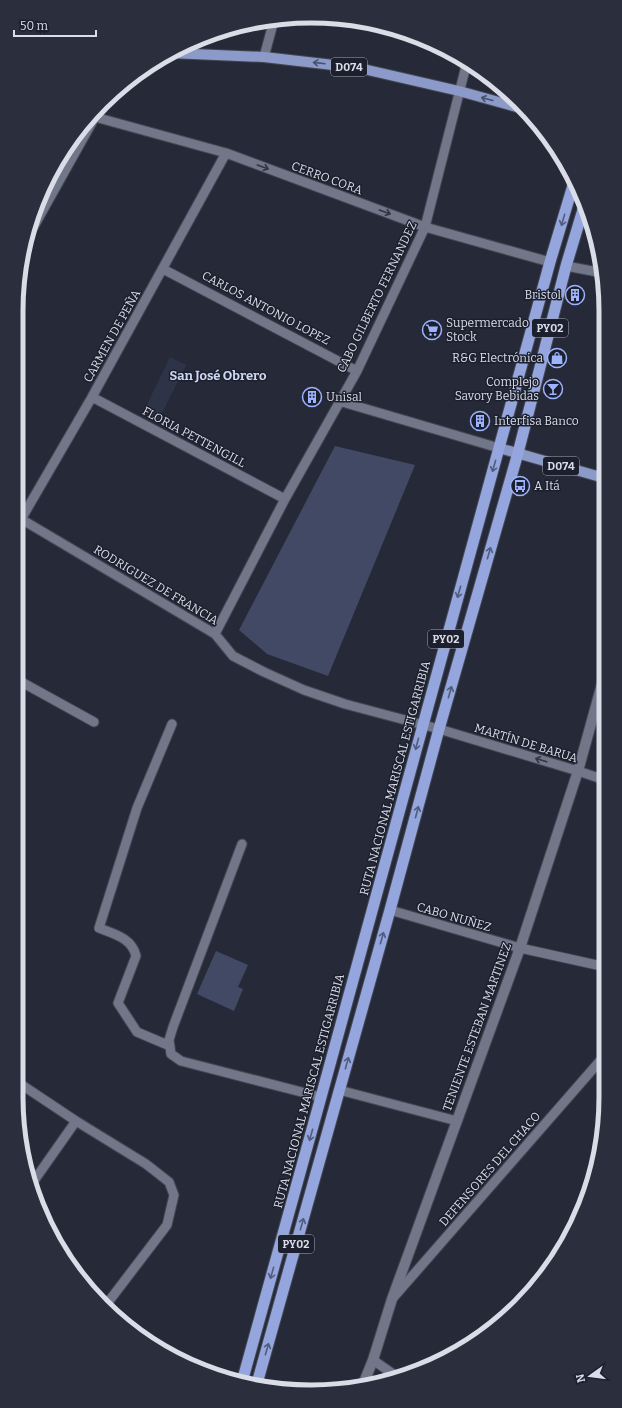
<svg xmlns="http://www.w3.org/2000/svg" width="622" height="1408" viewBox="0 0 622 1408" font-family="Bitter,serif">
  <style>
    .built { fill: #2d3448 }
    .green { fill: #414965 }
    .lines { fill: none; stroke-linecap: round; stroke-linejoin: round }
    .minor-casing { stroke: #444753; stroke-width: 11 }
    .tertiary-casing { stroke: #444753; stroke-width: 12 }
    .primary-casing { stroke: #444753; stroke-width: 12 }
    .trunk-casing { stroke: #444753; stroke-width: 13 }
    .minor { stroke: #717788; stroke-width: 9 }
    .tertiary { stroke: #717788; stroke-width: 10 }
    .primary { stroke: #8b9ac8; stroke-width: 10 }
    .trunk { stroke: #94a6dd; stroke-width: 11 }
    .oneway { stroke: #48516c }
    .oneway2 { stroke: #313644 }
    .oneway3 { stroke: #525c7d }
    .labels { text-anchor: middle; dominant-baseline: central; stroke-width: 3; stroke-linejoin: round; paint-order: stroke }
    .shield { fill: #1c202e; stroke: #a1a4b0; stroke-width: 1 }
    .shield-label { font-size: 11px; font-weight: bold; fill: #dadde7 }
    .street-label { font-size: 12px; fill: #dadde7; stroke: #1c202e }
    .poi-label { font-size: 12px; fill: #dadde7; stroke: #1c202e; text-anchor: start }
    .neighbourhood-label { font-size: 13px; font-weight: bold; fill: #ced7f3; stroke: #1c202e }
    .rim { fill: none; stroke: #dadde7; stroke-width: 5 }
  </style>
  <rect width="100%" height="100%" fill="#262a38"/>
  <path class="built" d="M170,357L186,365L158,421L143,413Z"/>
  <path class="green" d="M335,446L415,465L328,676L267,654L239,630Z
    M216,951L248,965L238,987L243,989L234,1011L197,994Z"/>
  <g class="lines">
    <defs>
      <path id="minor" d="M264,57L274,20
        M95,117L226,153L425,227L550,262
        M29,235L95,117L99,107
        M566,266L603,273
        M163,269L357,371
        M92,397L285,499
        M339,401L499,448
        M16,516L215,634L233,656L264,672L304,690L345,704L439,729L578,771L605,780
        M16,528L92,397L226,153
        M215,634L285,499L357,371L425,227L467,62
        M16,679L94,722
        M242,844L173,1027L169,1040L171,1054L181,1061L321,1097
        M390,910L520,948L606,967
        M170,1046L137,1032L118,1003L136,956C132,938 114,934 99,928L137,808L172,724
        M16,1081L76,1121L146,1164L169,1182L174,1195L167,1225L106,1305
        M339,1090L457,1121
        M31,1185L76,1121
        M393,1298L606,1054
        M373,1360L396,1376"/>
      <path id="tertiary" d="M362,1387L373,1360L392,1299L520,948L578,771L605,673"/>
      <path id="primary" d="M170,53L264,57L359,68L459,91L524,109
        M499,448L604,478"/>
      <path id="trunk" d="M242,1382L321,1097L550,262L574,182
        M256,1387L390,910L439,729L518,453L566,266L585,203"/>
    </defs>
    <use href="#minor" class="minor-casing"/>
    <use href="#tertiary" class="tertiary-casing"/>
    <use href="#primary" class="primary-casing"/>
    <use href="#trunk" class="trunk-casing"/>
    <use href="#minor" class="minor"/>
    <use href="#tertiary" class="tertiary"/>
    <use href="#primary" class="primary"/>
    <use href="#trunk" class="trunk"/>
  </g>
  <defs><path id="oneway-shaft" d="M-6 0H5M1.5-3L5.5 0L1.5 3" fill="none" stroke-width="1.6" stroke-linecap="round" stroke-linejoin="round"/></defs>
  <g class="oneway">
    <use href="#oneway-shaft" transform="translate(319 63) rotate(-173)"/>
    <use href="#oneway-shaft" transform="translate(487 99) rotate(-165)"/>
  </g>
  <g class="oneway2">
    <use href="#oneway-shaft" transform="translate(263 167) rotate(20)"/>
    <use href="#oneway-shaft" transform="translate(385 212) rotate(20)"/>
    <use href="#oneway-shaft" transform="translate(541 760) rotate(-163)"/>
  </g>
  <g class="oneway3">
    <use href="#oneway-shaft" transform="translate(563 220) rotate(106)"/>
    <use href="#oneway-shaft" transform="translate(494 466) rotate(106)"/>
    <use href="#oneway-shaft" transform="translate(489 553) rotate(-74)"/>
    <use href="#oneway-shaft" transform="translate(459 592) rotate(106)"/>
    <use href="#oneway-shaft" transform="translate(450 692) rotate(-74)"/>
    <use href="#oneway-shaft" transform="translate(417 744) rotate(105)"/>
    <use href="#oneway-shaft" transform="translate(417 812) rotate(-75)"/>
    <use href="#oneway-shaft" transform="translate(382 938) rotate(-74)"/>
    <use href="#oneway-shaft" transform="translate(347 1063) rotate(-74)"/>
    <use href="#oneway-shaft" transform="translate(311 1135) rotate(106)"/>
    <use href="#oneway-shaft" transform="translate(302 1224) rotate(-74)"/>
    <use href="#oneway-shaft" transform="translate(272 1273) rotate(106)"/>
    <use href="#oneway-shaft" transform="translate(267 1349) rotate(-74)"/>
  </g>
  <defs>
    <symbol id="building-ring" viewBox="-11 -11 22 22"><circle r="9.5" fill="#1c202e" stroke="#9eb3fd" stroke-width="1.5"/><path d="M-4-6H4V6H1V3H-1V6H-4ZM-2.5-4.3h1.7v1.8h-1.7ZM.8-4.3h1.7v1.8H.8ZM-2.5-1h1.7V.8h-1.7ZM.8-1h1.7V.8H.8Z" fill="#9eb3fd"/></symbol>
    <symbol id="supermarket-ring" viewBox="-11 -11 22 22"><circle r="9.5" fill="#1c202e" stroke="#9eb3fd" stroke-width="1.5"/><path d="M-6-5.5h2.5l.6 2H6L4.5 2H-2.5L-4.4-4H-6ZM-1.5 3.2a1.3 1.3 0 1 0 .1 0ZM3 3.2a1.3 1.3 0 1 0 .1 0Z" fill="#9eb3fd"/></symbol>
    <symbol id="shop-ring" viewBox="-11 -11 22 22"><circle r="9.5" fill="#1c202e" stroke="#9eb3fd" stroke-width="1.5"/><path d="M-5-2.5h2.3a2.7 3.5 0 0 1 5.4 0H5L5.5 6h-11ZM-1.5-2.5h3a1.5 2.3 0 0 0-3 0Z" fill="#9eb3fd"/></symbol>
    <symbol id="bar-ring" viewBox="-11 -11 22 22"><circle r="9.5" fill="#1c202e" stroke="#9eb3fd" stroke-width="1.5"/><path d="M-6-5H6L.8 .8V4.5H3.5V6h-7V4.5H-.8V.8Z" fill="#9eb3fd"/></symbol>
    <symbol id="bus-ring" viewBox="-11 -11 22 22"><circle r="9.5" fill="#1c202e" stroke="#9eb3fd" stroke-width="1.5"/><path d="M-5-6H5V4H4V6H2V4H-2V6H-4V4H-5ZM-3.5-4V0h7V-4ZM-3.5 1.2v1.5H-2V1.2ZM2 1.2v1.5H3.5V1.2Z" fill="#9eb3fd"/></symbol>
  </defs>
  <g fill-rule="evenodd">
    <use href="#building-ring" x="564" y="284" width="22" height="22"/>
    <use href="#supermarket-ring" x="421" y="319" width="22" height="22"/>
    <use href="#shop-ring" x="546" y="347" width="22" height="22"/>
    <use href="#bar-ring" x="542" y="378" width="22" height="22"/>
    <use href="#building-ring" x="301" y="386" width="22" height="22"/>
    <use href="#building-ring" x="469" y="410" width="22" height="22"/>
    <use href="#bus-ring" x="509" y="475" width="22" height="22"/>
  </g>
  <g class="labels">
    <g class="shield">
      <rect x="331" y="58" width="36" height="18" rx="3"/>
      <rect x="532" y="319" width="36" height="18" rx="3"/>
      <rect x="543" y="457" width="36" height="18" rx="3"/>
      <rect x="428" y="630" width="36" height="18" rx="3"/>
      <rect x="278" y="1235" width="36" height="18" rx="3"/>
    </g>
    <g class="shield-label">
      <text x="349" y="67">D074</text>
      <text x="550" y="328">PY02</text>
      <text x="561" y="466">D074</text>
      <text x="446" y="639">PY02</text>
      <text x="296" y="1244">PY02</text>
    </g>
    <g class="street-label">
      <text transform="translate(327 178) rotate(20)">CERRO CORA</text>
      <text transform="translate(377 297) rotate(-64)">CABO GILBERTO FERNANDEZ</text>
      <text transform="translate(266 308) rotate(28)">CARLOS ANTONIO LOPEZ</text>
      <text transform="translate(112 336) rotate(-61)">CARMEN DE PEÑA</text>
      <text transform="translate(194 437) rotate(28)">FLORIA PETTENGILL</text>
      <text transform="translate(156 585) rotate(31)">RODRIGUEZ DE FRANCIA</text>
      <text transform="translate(526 743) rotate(17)">MARTÍN DE BARUA</text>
      <text transform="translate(395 778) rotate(-75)">RUTA NACIONAL MARISCAL ESTIGARRIBIA</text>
      <text transform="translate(454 917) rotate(16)">CABO NUÑEZ</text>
      <text transform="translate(477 1027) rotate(-70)">TENIENTE ESTEBAN MARTINEZ</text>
      <text transform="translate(309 1091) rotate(-75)">RUTA NACIONAL MARISCAL ESTIGARRIBIA</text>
      <text transform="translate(490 1169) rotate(-49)">DEFENSORES DEL CHACO</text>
    </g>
    <g class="poi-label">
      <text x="561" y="295" text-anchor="end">Bristol</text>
      <text x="446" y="323">Supermercado<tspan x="446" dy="14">Stock</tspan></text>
      <text x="543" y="358" text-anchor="end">R&amp;G Electrónica</text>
      <text x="539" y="382" text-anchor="end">Complejo<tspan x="539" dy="14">Savory Bebidas</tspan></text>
      <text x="326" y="397">Unisal</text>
      <text x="494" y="421">Interfisa Banco</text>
      <text x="534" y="486">A Itá</text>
    </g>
    <g class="neighbourhood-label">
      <text x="218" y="375">San José Obrero</text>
    </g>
  </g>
  <path d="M0 0H622V1408H0ZM311 23H311A288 288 0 0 1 599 311V1097A288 288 0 0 1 311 1385H311A288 288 0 0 1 23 1097V311A288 288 0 0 1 311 23Z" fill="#2b2f3d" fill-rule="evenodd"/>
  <path class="rim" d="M311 23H311A288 288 0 0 1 599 311V1097A288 288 0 0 1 311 1385H311A288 288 0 0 1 23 1097V311A288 288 0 0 1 311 23Z"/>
  <g transform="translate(590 1376) rotate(256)" stroke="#1c202e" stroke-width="3" paint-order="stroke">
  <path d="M0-3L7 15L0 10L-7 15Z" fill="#dadde7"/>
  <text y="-6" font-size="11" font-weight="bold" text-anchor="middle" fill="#dadde7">N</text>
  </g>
  <path d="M14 30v6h82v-6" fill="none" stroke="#dadde7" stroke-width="2"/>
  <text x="20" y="30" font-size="12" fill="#dadde7" stroke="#1c202e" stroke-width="3" paint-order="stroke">50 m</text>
</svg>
